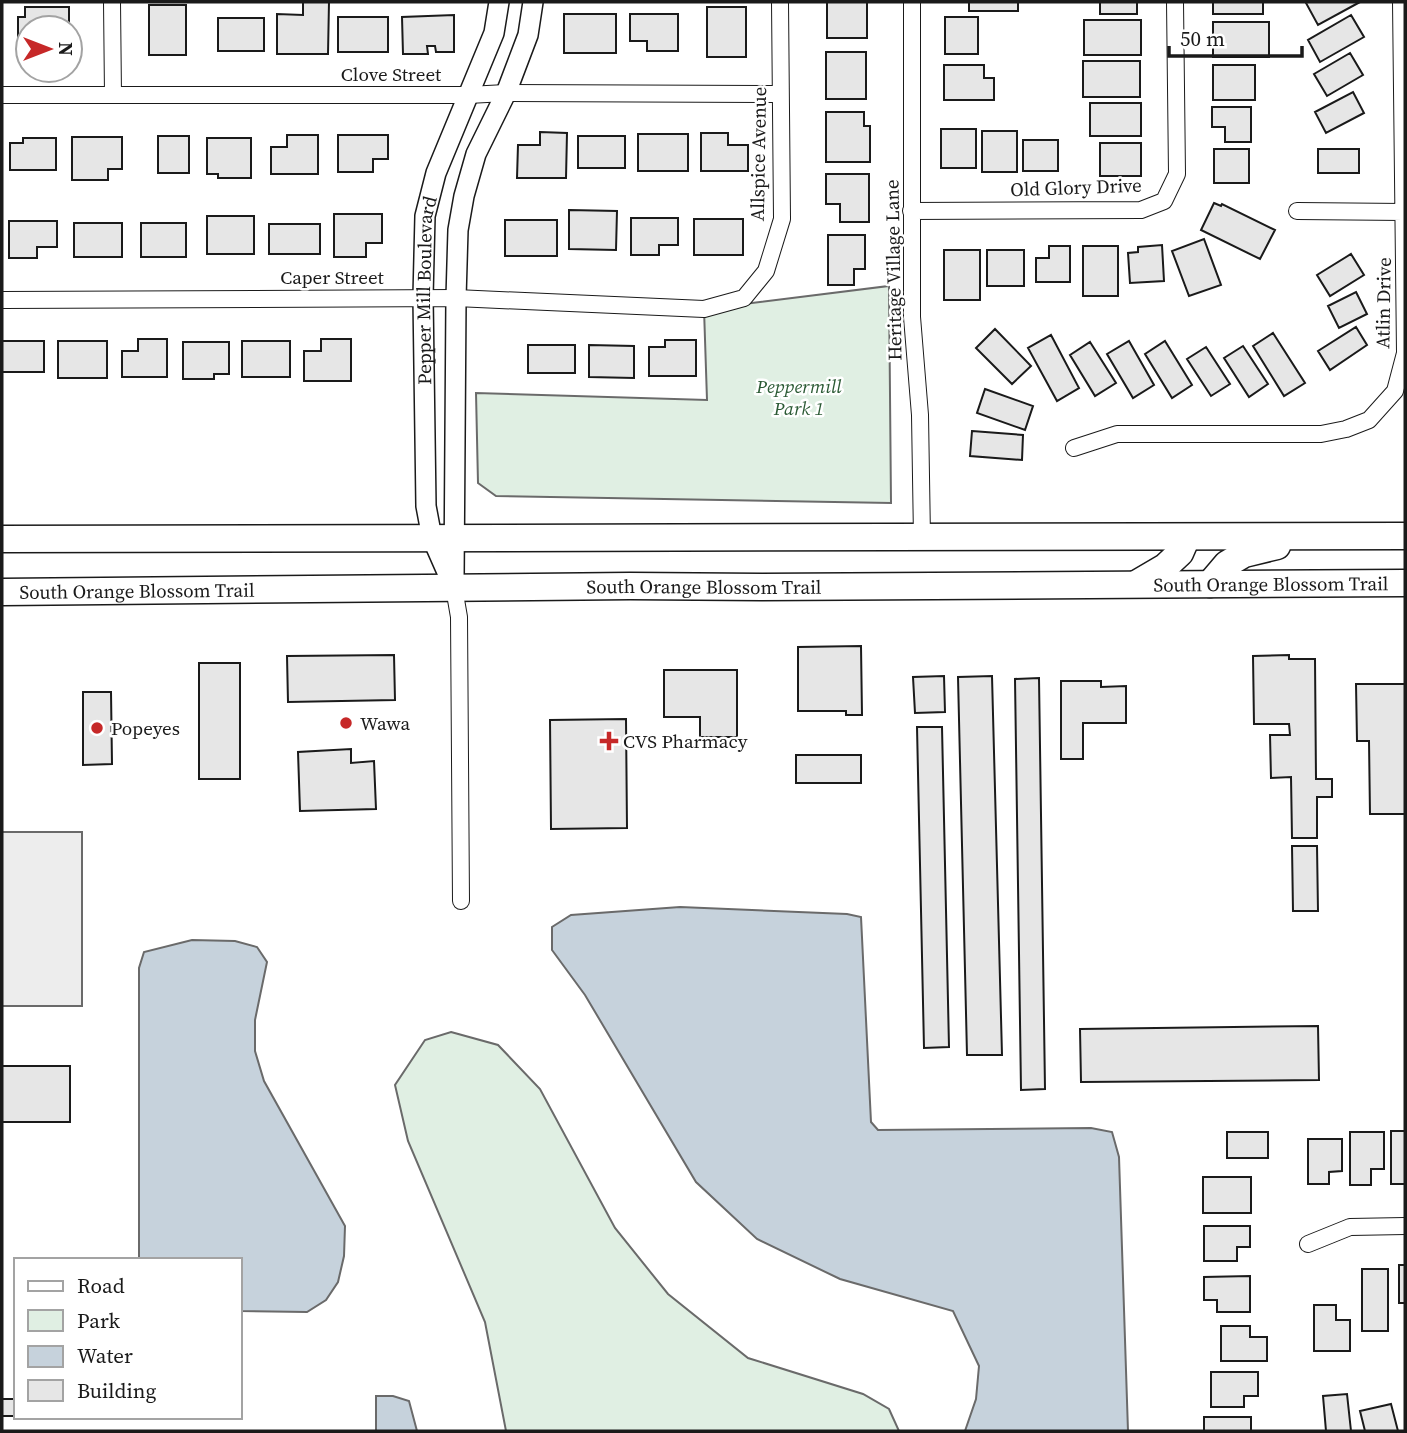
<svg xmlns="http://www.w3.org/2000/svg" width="1407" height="1433" viewBox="0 0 1407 1433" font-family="'Source Serif 4',serif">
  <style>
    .green { fill: #e0efe3; stroke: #6a6a6a; stroke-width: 2 }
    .parking { fill: #ededed; stroke: #6a6a6a; stroke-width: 2 }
    .water { fill: #c6d2dc; stroke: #6a6a6a; stroke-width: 2 }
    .building { fill: #e6e6e6; stroke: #1a1a1a; stroke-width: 2 }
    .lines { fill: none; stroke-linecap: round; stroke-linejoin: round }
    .minor-casing { stroke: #1a1a1a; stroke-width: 18 }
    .tertiary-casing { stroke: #1a1a1a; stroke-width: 22 }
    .primary-casing { stroke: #1a1a1a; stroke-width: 29 }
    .minor { stroke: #fff; stroke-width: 16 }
    .tertiary { stroke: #fff; stroke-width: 19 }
    .primary { stroke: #fff; stroke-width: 26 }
    .poi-dot { fill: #c62828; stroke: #fff; stroke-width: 2.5 }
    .labels { text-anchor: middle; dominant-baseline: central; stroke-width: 5; stroke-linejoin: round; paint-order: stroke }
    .street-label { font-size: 19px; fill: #1a1a1a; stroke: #fff }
    .park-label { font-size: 19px; font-style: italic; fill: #2b5a34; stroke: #fff }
    .poi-label { font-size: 19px; fill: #1a1a1a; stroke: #fff; text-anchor: start }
  </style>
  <rect width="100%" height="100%" fill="#fff"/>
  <path class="green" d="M889,286L891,503L496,496L478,483L476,393L707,400L704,309Z
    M451,1032L498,1045L540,1089L615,1228L668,1294L748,1358L863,1394L889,1409L899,1431H506L485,1322L408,1141L395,1085L425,1040Z"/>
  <path class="parking" d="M2,832H82V1006H2Z"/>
  <path class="water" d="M680,907L847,914L861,917L871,1122L878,1130L1091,1128L1112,1132L1119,1157L1128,1431H965L976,1399L979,1366L953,1311L840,1279L757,1239L696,1182L585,995L552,950V927L571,915Z
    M192,940L235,941L257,947L267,962L255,1020V1051L264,1081L345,1226L344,1256L338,1282L326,1300L307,1312L240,1311V1260H139V968L144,952Z
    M376,1396H393L409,1401L417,1431H376Z"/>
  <path class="building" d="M303,2H329L328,54H277V14L303,15Z
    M827,2H867V38H827Z
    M969,2H1018V11H969Z
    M1100,2H1137V14H1100Z
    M1213,2H1263V14H1213Z
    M1308,2H1360L1318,25L1306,3Z
    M149,5H186V55H149Z
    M25,7H69V28H28V55H18V17H25Z
    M707,7H746V57H707Z
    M564,14H616V53H564Z
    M630,14H678V51H647V41H630Z
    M454,15V52H436L435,46H427L428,54H403L402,17Z
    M1351,15L1364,37L1320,62L1308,40Z
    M338,17H388V52H338Z
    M945,17H978V54H945Z
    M218,18H264V51H218Z
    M1084,20H1141V55H1084Z
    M1213,22H1269V57H1213Z
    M826,52H866V99H826Z
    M1350,53L1363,75L1327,96L1314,74Z
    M1083,61H1140V97H1083Z
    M944,65H984V78H994V100H944Z
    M1213,65H1255V100H1213Z
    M1353,92L1364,113L1326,133L1315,112Z
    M1090,103H1141V136H1090Z
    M1212,107H1251V142H1225V127H1212Z
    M826,112H864V126H870V162H826Z
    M941,129H976V168H941Z
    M982,131H1017V172H982Z
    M540,132L567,133L566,178H517L518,145H540Z
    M701,133H728V145H748V171H701Z
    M638,134H688V171H638Z
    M287,135H318V174H271V147H287Z
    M338,135H388V159H373V172H338Z
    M158,136H189V173H158Z
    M578,136H625V168H578Z
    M72,137H122V169H108V180H72Z
    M23,138H56V170H10V143H23Z
    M207,138H251V178H218V174H207Z
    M1023,140H1058V171H1023Z
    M1100,143H1141V176H1100Z
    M1214,149H1249V183H1214Z
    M1318,149H1359V173H1318Z
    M826,174H869V222H840V204H826Z
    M1214,203L1221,206L1222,204L1275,230L1260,259L1201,230Z
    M569,210L617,211L616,250L569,249Z
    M334,214H382V243H366V257H334Z
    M207,216H254V254H207Z
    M631,218H678V245H659V255H631Z
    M694,219H743V255H694Z
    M505,220H557V256H505Z
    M9,221H57V247H37V258H9Z
    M74,223H122V257H74Z
    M141,223H186V257H141Z
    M269,224H320V254H269Z
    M828,235H865V269H854V285H828Z
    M1204,239L1221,285L1189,296L1172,251Z
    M1162,245L1164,281L1130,283L1128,253L1138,252V247Z
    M1049,246H1070V282H1036V258H1049Z
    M1083,246H1118V296H1083Z
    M944,250H980V300H944Z
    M987,250H1024V286H987Z
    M1351,254L1364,275L1330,296L1317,275Z
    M1356,292L1367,314L1339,328L1328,306Z
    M1356,327L1367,345L1330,370L1318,351Z
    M995,329L1031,366L1012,384L976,348Z
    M1273,333L1305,383L1284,396L1253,346Z
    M1051,335L1079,388L1057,401L1028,348Z
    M138,339H167V377H122V351H138Z
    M321,339H351V381H304V351H321Z
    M665,340H696V376H649V347H665Z
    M2,341H44V372H2Z
    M58,341H107V378H58Z
    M242,341H290V377H242Z
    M1129,341L1154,385L1133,398L1107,354Z
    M1165,341L1192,385L1172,398L1145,354Z
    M183,342H229V374H214V379H183Z
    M1090,342L1116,383L1095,396L1070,355Z
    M528,345H575V373H528Z
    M589,345L634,346V378L589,377Z
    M1243,346L1268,384L1249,397L1224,358Z
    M1206,347L1230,384L1211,396L1187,359Z
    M985,389L1033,406L1025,430L977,413Z
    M972,431L1023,435L1022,460L970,456Z
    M861,646L862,715H846V711H798V647Z
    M394,655L395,700L288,702L287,656Z
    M1289,655V659H1315L1316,779H1332V797H1317V838H1292L1291,777L1271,778L1270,735H1290L1289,724H1254L1253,656Z
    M199,663H240V779H199Z
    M664,670H737V737H700V717H664Z
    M944,676L945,712L915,713L913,677Z
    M992,676L1002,1055H967L958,677Z
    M1039,678L1045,1089L1021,1090L1015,679Z
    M1061,681H1101V687L1126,686V723H1083V759H1061Z
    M1356,684H1405V814H1370L1369,741H1357Z
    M83,692H111L112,764L83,765Z
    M626,719L627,828L551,829L550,720Z
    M917,727H942L949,1047L924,1048Z
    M351,749V763L374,761L376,809L300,811L298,752Z
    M796,755H861V783H796Z
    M1292,846H1317L1318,911H1293Z
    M1318,1026L1319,1080L1081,1082L1080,1029Z
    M2,1066H70V1122H2Z
    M1391,1131H1405V1184H1391Z
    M1227,1132H1268V1158H1227Z
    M1350,1132H1384V1169H1371V1185H1350Z
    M1308,1139H1342V1171L1329,1172V1184H1308Z
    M1203,1177H1251V1213H1203Z
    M1204,1226H1250V1247H1237V1261H1204Z
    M1399,1265H1405V1303H1399Z
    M1362,1269H1388V1331H1362Z
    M1250,1276V1312H1217V1300H1204V1277Z
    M1314,1305H1336V1320H1350V1351H1314Z
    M1221,1326H1250V1337H1267V1361H1221Z
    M1211,1372H1258V1396H1244V1407H1211Z
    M1347,1394L1351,1431H1326L1323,1396Z
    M2,1399H16V1416H2Z
    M1391,1404L1398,1431H1365L1360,1411Z
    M1204,1417H1251V1431H1204Z"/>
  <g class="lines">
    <defs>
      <path id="minor" d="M112,2L113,95
        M912,2V317L920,415L922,538
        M2,95H468L506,93L780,94
        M911,211L1141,210L1164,201L1177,174L1175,2
        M1297,211L1404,212
        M2,300L456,298L704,309L744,298L766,271L782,219L780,2
        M1074,448L1117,434H1321L1346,429L1369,420L1395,391L1405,353L1401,2
        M454,588L459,617L461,901
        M1308,1244L1350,1227L1405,1226"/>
      <g id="tertiary">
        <path d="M454,580L456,298L458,230L464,196L476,154L506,93L528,35L533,2"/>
        <path id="s1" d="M454,588L432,538L426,506L423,297L425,216L436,173L494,33L499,2"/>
      </g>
      <g id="primary">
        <path d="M2,539L1405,536"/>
        <path d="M1136,584L1165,567L1180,553L1187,537"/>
        <path d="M1210,584L1227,564L1244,554L1277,546"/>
        <path id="s2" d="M2,592L630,586L762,587L1405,583"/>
      </g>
    </defs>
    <use href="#minor" class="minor-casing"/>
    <use href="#tertiary" class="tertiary-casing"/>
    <use href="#primary" class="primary-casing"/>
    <use href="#minor" class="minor"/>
    <use href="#tertiary" class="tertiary"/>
    <use href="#primary" class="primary"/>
  </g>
  <g class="poi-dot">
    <circle cx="346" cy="723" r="7"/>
    <circle cx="97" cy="728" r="7"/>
    <path d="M605.5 730.5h7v7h7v7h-7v7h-7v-7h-7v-7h7z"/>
  </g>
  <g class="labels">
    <g class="street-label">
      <text x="391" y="74">Clove Street</text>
      <text transform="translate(758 154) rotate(-89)">Allspice Avenue</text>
      <text transform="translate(1076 187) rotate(-2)">Old Glory Drive</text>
      <text transform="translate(893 270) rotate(-91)">Heritage Village Lane</text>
      <text x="332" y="277">Caper Street</text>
      <text stroke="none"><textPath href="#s1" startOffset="303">Pepper Mill Boulevard</textPath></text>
      <text transform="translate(1383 303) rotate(-89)">Atlin Drive</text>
      <text stroke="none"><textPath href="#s2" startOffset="1269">South Orange Blossom Trail</textPath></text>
      <text stroke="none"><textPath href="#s2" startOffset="702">South Orange Blossom Trail</textPath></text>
      <text stroke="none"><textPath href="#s2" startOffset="135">South Orange Blossom Trail</textPath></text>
    </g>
    <g class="park-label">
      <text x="799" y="386">Peppermill<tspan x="799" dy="22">Park 1</tspan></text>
    </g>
    <g class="poi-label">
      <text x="360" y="723">Wawa</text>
      <text x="111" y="728">Popeyes</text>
      <text x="623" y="741">CVS Pharmacy</text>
    </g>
  </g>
  <rect width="1407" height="1433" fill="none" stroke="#1a1a1a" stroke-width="7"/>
  <rect x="14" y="1258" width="228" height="161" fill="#ffffff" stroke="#a3a3a3" stroke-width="2"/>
  <rect x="28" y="1281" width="35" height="10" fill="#ffffff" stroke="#a3a3a3" stroke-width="2"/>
  <text x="77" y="1293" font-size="21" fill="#1a1a1a">Road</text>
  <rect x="28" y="1310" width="35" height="21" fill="#e0efe3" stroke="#a3a3a3" stroke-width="2"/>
  <text x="77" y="1328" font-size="21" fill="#1a1a1a">Park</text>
  <rect x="28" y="1346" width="35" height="21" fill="#c6d2dc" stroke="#a3a3a3" stroke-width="2"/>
  <text x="77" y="1363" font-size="21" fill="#1a1a1a">Water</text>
  <rect x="28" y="1380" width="35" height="21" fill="#e6e6e6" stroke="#a3a3a3" stroke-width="2"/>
  <text x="77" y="1398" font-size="21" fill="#1a1a1a">Building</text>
  <g transform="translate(49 49) rotate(90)"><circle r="33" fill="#ffffff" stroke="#a3a3a3" stroke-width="2"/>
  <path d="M0-5L12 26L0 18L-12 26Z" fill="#c62828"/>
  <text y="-10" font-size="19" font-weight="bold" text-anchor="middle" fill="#1a1a1a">N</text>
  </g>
  <path d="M1169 46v10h133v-10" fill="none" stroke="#1a1a1a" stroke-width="3.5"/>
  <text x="1180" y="46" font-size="21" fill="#1a1a1a" stroke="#ffffff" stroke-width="5" paint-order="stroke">50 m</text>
</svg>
